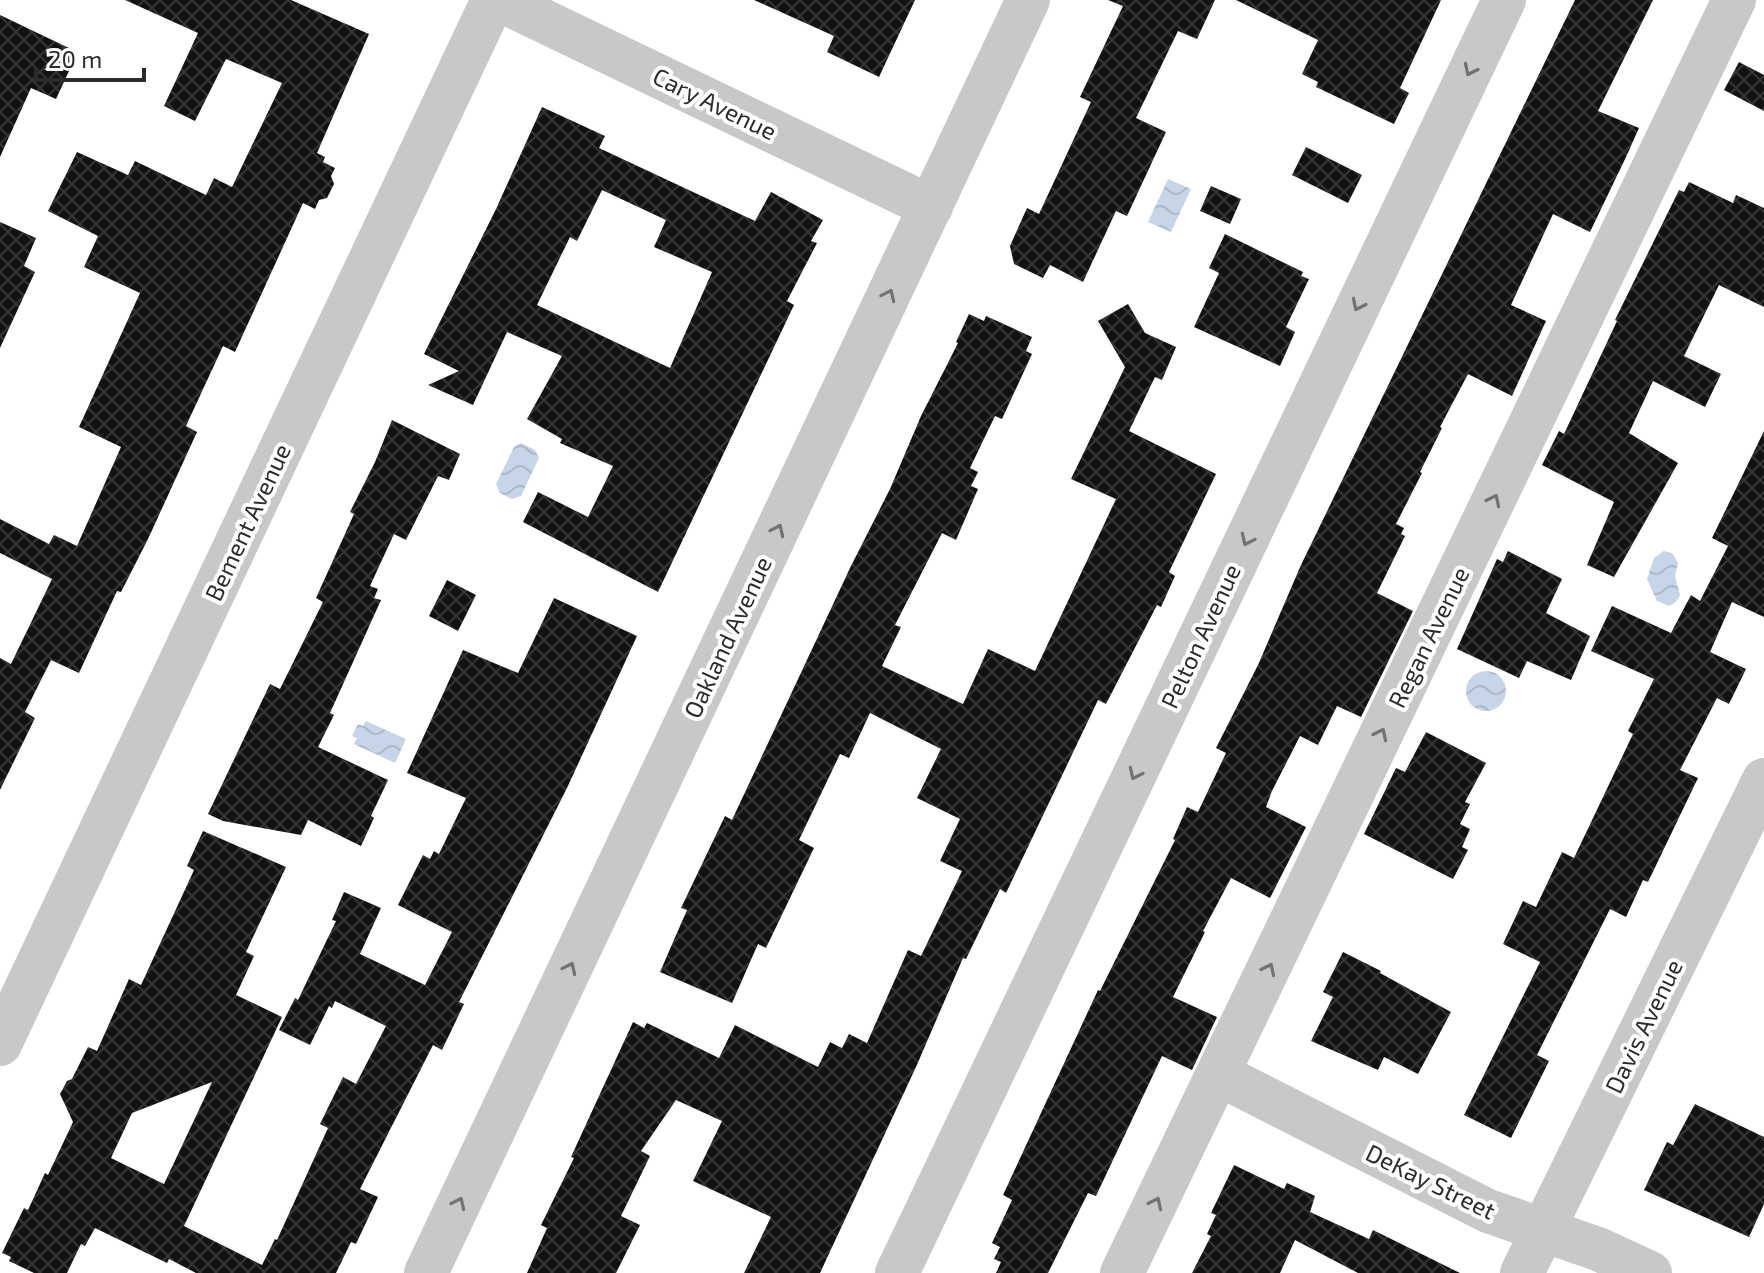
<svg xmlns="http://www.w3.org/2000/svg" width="1764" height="1273" viewBox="0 0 1764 1273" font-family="'Exo 2',sans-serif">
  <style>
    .water { fill: url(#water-waves) }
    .building { fill: url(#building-cross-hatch); fill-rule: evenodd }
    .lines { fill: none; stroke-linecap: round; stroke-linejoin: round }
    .minor { stroke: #c8c8c8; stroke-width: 44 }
    .oneway { stroke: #727272 }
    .labels { text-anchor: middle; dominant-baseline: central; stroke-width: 8; stroke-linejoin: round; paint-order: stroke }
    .street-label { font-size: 24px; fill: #2b2b2b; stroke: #fff }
  </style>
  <defs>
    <pattern id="water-waves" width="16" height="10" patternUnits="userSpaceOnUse" patternTransform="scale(2)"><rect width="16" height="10" fill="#c6d6e8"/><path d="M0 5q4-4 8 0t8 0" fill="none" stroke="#aab8c7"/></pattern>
    <pattern id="building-cross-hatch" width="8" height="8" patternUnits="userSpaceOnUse" patternTransform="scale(2)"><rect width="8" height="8" fill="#121212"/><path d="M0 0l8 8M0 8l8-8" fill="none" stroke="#353535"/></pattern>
  </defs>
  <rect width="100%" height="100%" fill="#fff"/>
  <path class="water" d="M1168,179L1191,189L1171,232L1148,222Z
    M521,443L535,450L539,458L521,496L512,499L500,493L496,484L514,447Z
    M1664,551L1672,553L1678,563L1675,576L1680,595L1676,602L1669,606L1657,601L1647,579L1654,558Z
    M1466 691a20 20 0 1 1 40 0a20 20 0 1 1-40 0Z
    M366,721L406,739L395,763L354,744L357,738L352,736L358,724L363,726Z"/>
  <path class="building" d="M125,0H291L369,34L317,153L325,157L323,162L335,168L331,176L334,184L327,198L319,200L315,209L303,203L235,352L223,346L186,426L197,432L148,539L121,592L117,591L79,673L51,660L25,712L35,718L0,790V658L11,664L52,579L0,553V519L49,544L54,535L77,546L121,447L79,427L140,293L84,267L98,236L48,211L77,152L128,175L135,161L206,195L214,178L232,187L282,83L226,59L195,121L164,106L198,33Z
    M754,0H915L879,77L827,52L834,36Z
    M1108,0H1215L1197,39L1178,31L1136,118L1166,132L1127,216L1116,211L1083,282L1050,265L1043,278L1014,264L1010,246L1027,208L1039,214L1091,102L1080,97L1123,6Z
    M1236,0H1441L1400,88L1409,93L1394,124L1316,87L1318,82L1302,74L1318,40Z
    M1575,0H1653L1598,111L1639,128L1626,157L1590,232L1553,214L1511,305L1546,321L1512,396L1468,374L1440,427L1442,428L1420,472L1422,473L1396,524L1404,528L1401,534L1405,536L1377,593L1413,611L1361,717L1337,706L1318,745L1300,736L1272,791L1266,807L1306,827L1270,898L1231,878L1203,931L1205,932L1173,997L1217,1017L1192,1070L1162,1056L1096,1196L1088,1193L1048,1273H996L1001,1262L994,1259L1000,1247L992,1243L1012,1200L1003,1195L1098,990L1100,991L1175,840L1173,839L1187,807L1198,812L1226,753L1216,748L1258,665L1301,565Z
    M0,15L71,49L69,53L76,56L56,99L31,88L0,157Z
    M1739,62L1764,75V111L1724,90Z
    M542,107L605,136L599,148L755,221L771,192L823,220L811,241L817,243L787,301L794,305L658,592L523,522L538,492L588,517L613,466L560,443L562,439L527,419L562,356L507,332L473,405L428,385L459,371L424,354L496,209ZM602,190L666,220L654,247L712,272L670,368L537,305L570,237L577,241Z
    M1306,147L1362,175L1348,203L1292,175Z
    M1689,182L1733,203L1736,195L1764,208V307L1719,285L1684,356L1721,374L1705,407L1653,381L1629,433L1678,463L1614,577L1587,565L1614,502L1542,465L1559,431L1564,434L1617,321L1615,320L1679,190L1684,192Z
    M1211,186L1241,199L1230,224L1200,211Z
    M0,222L36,238L24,266L35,272L0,348Z
    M1225,234L1303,272L1301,276L1309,279L1286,327L1295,332L1280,366L1194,327L1219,273L1209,268Z
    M1128,304L1145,333L1176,347L1162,380L1155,377L1129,431L1216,474L1169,572L1175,576L1161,607L1157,605L1106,704L1098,700L1006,893L1000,889L966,959L963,958L916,1067L820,1273H744L771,1217L693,1181L722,1121L676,1100L641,1151L650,1156L621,1216L640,1225L616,1273H527L547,1228L541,1225L574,1158L571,1157L633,1022L644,1028L647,1023L719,1058L735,1025L818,1067L830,1042L842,1048L849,1034L867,1043L908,950L921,956L962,871L940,861L960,819L917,798L941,749L870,713L849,758L840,754L799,840L814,848L766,948L758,944L732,1003L660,972L687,910L681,908L725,816L732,820L850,568L890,489L921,416L958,343L956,342L969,314L984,321L986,316L1032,337L1026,351L1032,354L1002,419L995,416L970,468L978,472L971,486L978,489L956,540L942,533L895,625L901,627L882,666L963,704L988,649L1035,671L1116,499L1071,479L1125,367L1098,321Z
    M392,420L460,454L449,480L438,476L406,540L394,534L370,586L378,589L374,598L381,600L330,713L334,715L318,747L388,780L371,816L374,818L361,846L308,820L301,835L223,821L208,814L270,684L280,689L323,602L316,598L354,514L350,512L375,462Z
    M1764,431V617L1732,602L1710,652L1746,669L1729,704L1717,698L1680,770L1698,778L1648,882L1643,880L1626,917L1610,909L1537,1055L1549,1061L1511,1138L1464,1115L1540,962L1503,944L1523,901L1536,907L1562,852L1574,858L1633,734L1628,731L1654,679L1591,651L1612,606L1671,633L1691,595L1700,601L1728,546L1712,538Z
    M1508,551L1562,579L1546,613L1590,636L1571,680L1527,661L1519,678L1457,649L1497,559L1503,562Z
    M447,580L476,595L458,631L429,616Z
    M554,598L637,636L567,788L459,1002L464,1004L442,1050L433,1045L360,1189L378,1197L356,1244L351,1242L336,1273H196L169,1259L167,1263L95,1228L85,1246L81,1244L67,1273H34L9,1261L11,1257L2,1253L24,1208L28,1210L45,1173L48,1175L73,1122L60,1094L67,1081L72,1079L88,1047L97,1051L129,979L141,985L194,870L187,866L203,831L286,867L246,952L254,956L236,995L282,1017L184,1226L262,1265L275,1239L277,1240L328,1128L320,1124L343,1077L356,1084L386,1026L335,1001L332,1008L329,1006L310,1045L279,1030L295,998L298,1000L336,921L332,920L344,892L381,908L360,954L425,985L452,932L398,905L423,855L430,859L434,851L439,854L466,798L407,773L463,650L518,673ZM212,1082L164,1184L111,1158L132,1113Z
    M1426,732L1486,763L1465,802L1470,804L1460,824L1470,829L1462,847L1468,850L1453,879L1364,834L1396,768L1405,772Z
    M1343,952L1381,971L1380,973L1451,1012L1418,1074L1384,1057L1378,1070L1311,1041L1333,997L1323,992Z
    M1695,1104L1764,1137V1204L1749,1237L1644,1190L1667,1142L1673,1145Z
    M1234,1165L1284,1189L1287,1183L1315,1196L1310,1212L1369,1239L1373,1230L1460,1273H1358L1295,1240L1280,1273H1192L1211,1236L1207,1234L1216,1215L1211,1213Z"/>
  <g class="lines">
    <path class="minor" d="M500,0L931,207
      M0,1044L493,0
      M1218,1074L1488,1211L1598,1249L1650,1273
      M426,1273L1028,0
      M897,1273L1504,0
      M1122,1273L1734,0
      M1522,1273L1764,780"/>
  </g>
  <defs><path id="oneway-chevron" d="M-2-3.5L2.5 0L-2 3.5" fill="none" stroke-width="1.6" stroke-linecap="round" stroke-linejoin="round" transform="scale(2)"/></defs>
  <g class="oneway">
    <use href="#oneway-chevron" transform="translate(1470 70) rotate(116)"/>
    <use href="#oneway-chevron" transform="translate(889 295) rotate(-65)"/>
    <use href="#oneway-chevron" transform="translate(1358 305) rotate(116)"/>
    <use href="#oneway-chevron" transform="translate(1494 500) rotate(-64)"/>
    <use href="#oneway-chevron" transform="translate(778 530) rotate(-65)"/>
    <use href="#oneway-chevron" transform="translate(1247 540) rotate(115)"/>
    <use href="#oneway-chevron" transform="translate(1381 734) rotate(-64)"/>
    <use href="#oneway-chevron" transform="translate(1135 774) rotate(115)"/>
    <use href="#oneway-chevron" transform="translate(570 968) rotate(-65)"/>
    <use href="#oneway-chevron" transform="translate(1269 969) rotate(-64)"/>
    <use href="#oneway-chevron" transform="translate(459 1203) rotate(-65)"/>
    <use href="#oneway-chevron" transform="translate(1156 1203) rotate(-64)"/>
  </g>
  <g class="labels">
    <g class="street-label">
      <text transform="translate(715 103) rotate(26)">Cary Avenue</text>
      <text transform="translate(247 522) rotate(-65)">Bement Avenue</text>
      <text transform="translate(1200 636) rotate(-65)">Pelton Avenue</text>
      <text transform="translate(727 637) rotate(-65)">Oakland Avenue</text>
      <text transform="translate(1428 637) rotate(-64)">Regan Avenue</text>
      <text transform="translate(1643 1026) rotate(-64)">Davis Avenue</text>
      <text transform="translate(1431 1181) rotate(26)">DeKay Street</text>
    </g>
  </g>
  <path d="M36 68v12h108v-12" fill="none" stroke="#2b2b2b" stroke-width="4"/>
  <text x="48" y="68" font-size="24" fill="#2b2b2b" stroke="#ffffff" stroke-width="6" paint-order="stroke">20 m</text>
</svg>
